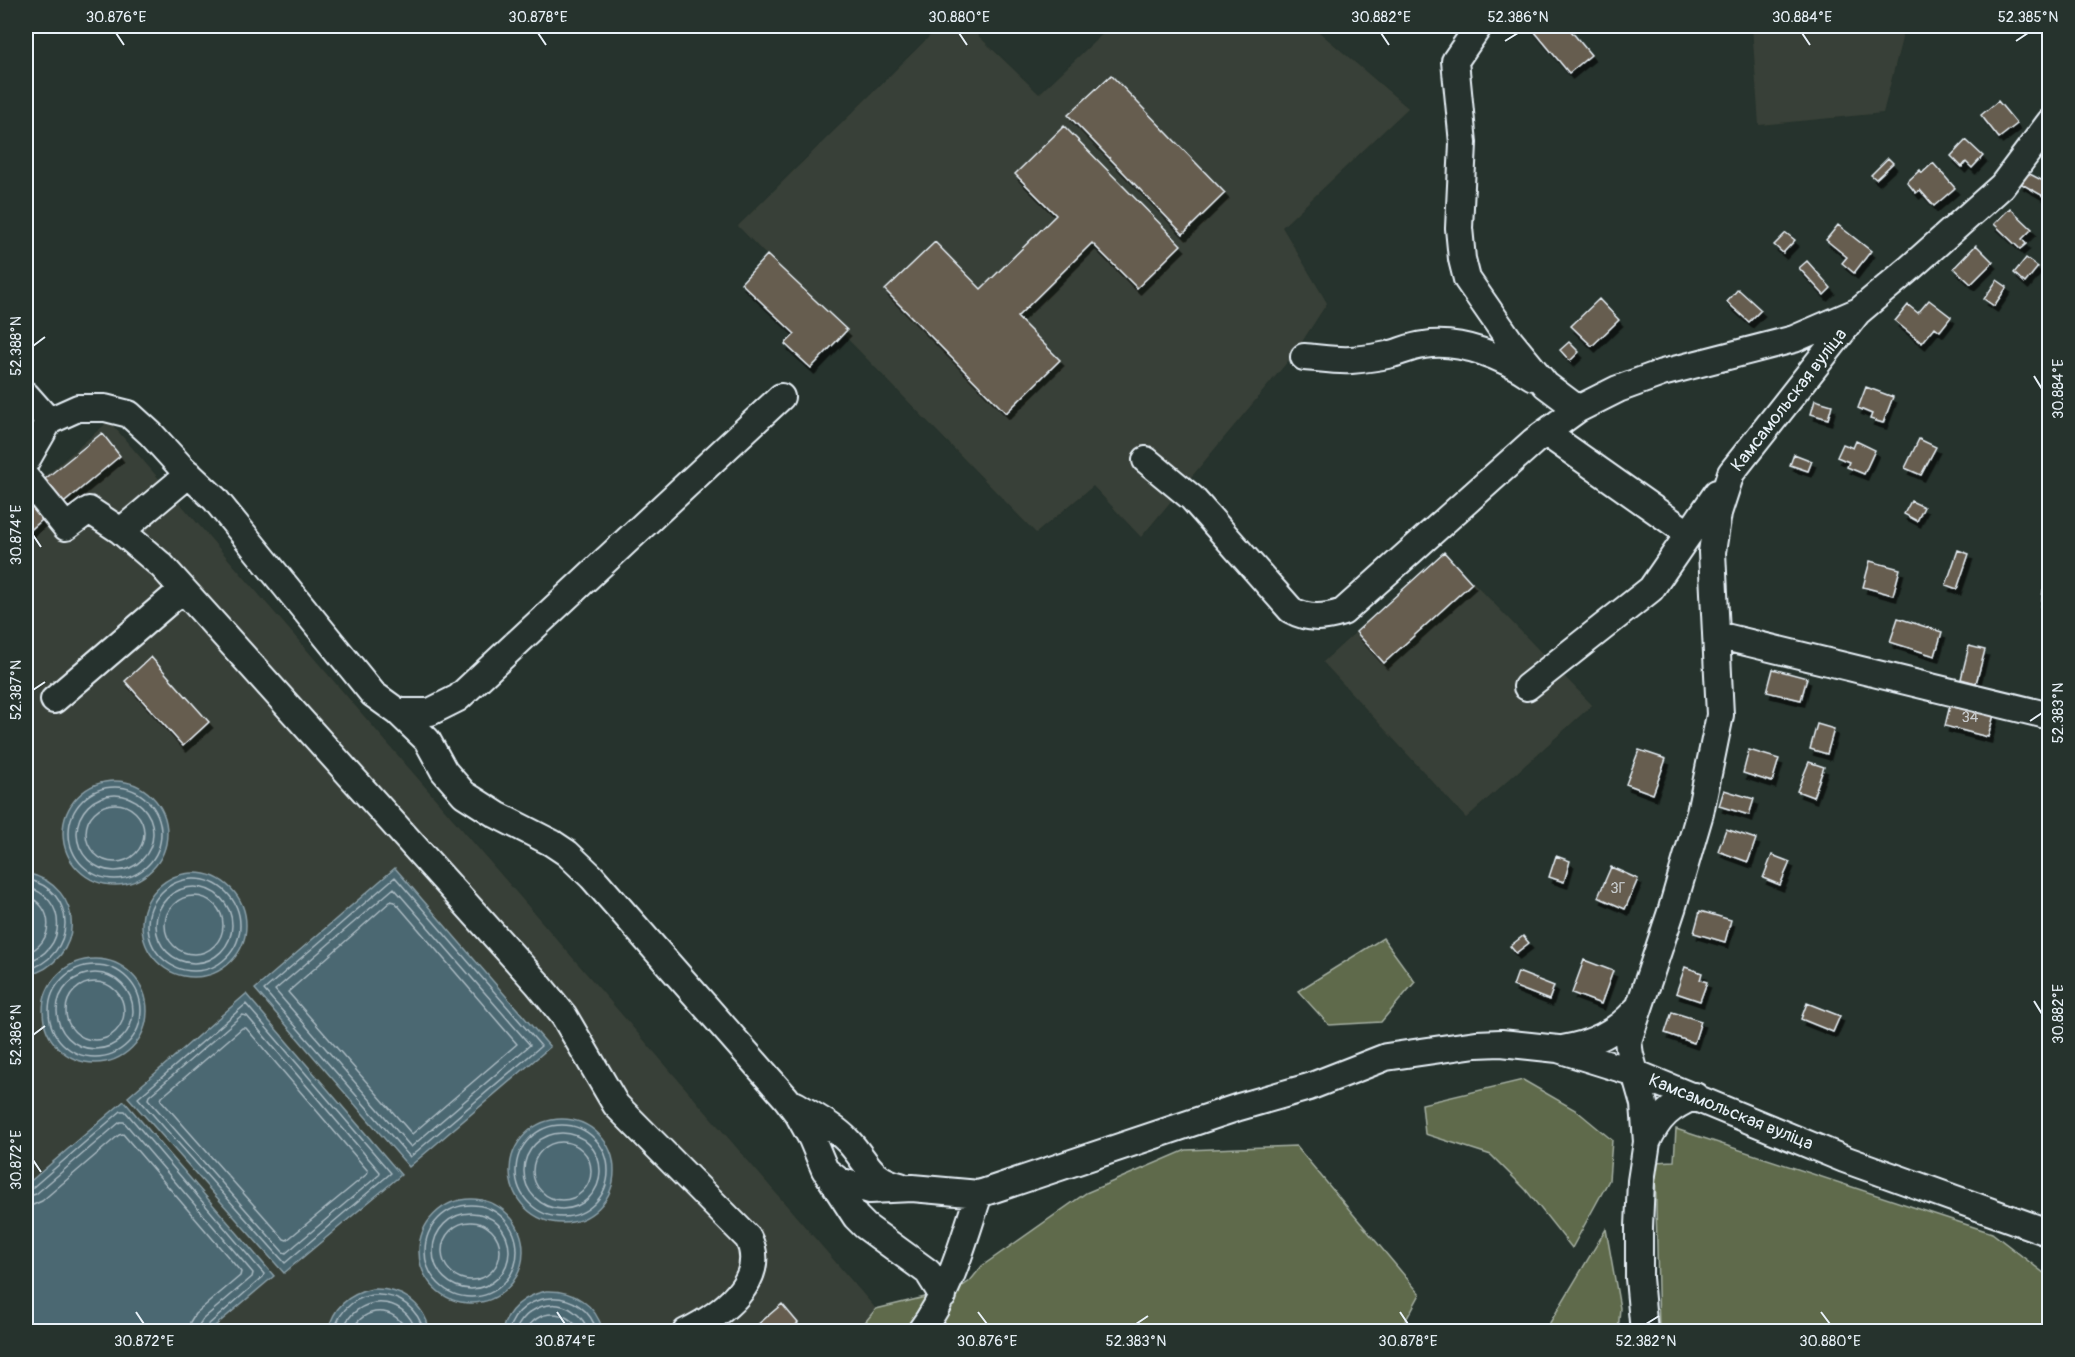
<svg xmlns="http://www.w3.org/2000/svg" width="2075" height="1357" viewBox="0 0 2075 1357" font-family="Pangolin,sans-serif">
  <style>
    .built { fill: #394037 }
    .green { fill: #5f6b4c; stroke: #a4aea2; stroke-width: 1.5 }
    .water { fill: #4c6872; stroke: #8a9fa8; stroke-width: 1.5 }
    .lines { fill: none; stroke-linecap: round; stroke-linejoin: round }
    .shore { stroke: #aabac2; stroke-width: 1.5 }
    .building { fill: #665d4f; stroke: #e8f1f8; stroke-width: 1.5; filter: url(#shadow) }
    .minor-casing { stroke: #e8f1f8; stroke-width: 30 }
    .minor { stroke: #26332d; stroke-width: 26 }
    .ticks { fill: none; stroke: #e8f1f8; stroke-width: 2 }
    .labels { text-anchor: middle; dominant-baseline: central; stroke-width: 4.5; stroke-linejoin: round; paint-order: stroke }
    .number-label { font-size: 15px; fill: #c8ccce }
    .street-label { font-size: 18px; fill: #e8f1f8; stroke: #26332d }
    .neatline { fill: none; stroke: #e8f1f8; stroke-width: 2 }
    .ticks-label { font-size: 15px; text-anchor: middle; fill: #e8f1f8 }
  </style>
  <defs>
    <filter id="shadow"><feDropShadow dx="3.5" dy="6" stdDeviation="0" flood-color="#0009"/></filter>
  </defs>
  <rect width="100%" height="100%" fill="#26332d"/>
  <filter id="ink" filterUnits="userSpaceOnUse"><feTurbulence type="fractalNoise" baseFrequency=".0167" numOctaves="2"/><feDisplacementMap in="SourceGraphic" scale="12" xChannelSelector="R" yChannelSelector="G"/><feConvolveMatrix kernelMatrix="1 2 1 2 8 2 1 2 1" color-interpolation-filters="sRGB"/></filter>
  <g filter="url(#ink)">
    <path class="built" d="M940,26H968L1039,94L1111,26H1312L1408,108L1282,227L1327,303L1294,354L1141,537L1093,486L1036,533L738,226Z
      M1752,26H1901L1902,38L1883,113L1759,125Z
      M109,421L876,1309L857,1331H26V493Z
      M1444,552L1592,705L1466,818L1323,662Z"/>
    <path class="green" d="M1383,938L1415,982L1381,1022L1329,1025L1298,991Z
      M1523,1080L1577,1111L1612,1140L1609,1180L1572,1248L1526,1190L1491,1155L1425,1134L1422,1104Z
      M1676,1129L1992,1233L2049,1277V1331H1659L1655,1162L1674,1161Z
      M1296,1146L1420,1294L1400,1331L857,1332L876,1309L958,1289L970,1281L982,1266L1086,1193L1186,1150Z
      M1606,1229L1620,1308L1618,1331H1545Z"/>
    <path class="water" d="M63 833a52 52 0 1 1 104 0a52 52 0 1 1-104 0Z
      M395,868L550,1047L409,1167L255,989Z
      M26,873C87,886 86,962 26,976Z
      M142 925a52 52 0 1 1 104 0a52 52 0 1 1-104 0Z
      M43 1011a52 52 0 1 1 104 0a52 52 0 1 1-104 0Z
      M246,994L401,1175L284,1273L128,1097Z
      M124,1101L274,1276L209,1331H26V1185Z
      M510 1171a52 52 0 1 1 104 0a52 52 0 1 1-104 0Z
      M419 1251a52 52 0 1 1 104 0a52 52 0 1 1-104 0Z
      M372,1289C401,1288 423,1302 430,1331H328C333,1308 349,1294 372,1289Z
      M546,1291C573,1290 596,1304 603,1331H502C507,1309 524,1296 546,1291Z"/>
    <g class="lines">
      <path class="shore" d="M69 833a46 46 0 1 1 92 0a46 46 0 1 1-92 0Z
        M77 833a38 38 0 1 1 76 0a38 38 0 1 1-76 0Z
        M86 833a29 29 0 1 1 58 0a29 29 0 1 1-58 0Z
        M395,877L541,1046L410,1157L264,990Z
        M26,879C79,890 77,957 26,970
        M148 925a46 46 0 1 1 92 0a46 46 0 1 1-92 0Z
        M156 925a38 38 0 1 1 76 0a38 38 0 1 1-76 0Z
        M26,887C68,896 68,952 26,962
        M394,888L530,1045L411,1147L275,990Z
        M165 925a29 29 0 1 1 58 0a29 29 0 1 1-58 0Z
        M26,896C55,905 55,944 26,953
        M391,901L395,902L517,1044L412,1134L288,992Z
        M49 1011a46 46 0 1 1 92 0a46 46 0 1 1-92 0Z
        M57 1011a38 38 0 1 1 76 0a38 38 0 1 1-76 0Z
        M66 1011a29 29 0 1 1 58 0a29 29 0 1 1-58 0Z
        M246,1004L391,1173L285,1263L138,1098Z
        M242,1015L247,1016L380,1172L379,1175L286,1253L283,1252L148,1099L149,1096Z
        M242,1028H246L368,1171L367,1174L287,1240L284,1239L161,1100L162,1097Z
        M516 1171a46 46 0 1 1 92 0a46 46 0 1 1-92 0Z
        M524 1171a38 38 0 1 1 76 0a38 38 0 1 1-76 0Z
        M533 1171a29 29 0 1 1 58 0a29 29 0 1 1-58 0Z
        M26,1189L32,1188L121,1111H125L264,1274L263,1277L208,1325L206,1332
        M26,1197L36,1194L120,1122H124L253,1273L252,1277L203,1319L199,1325L198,1332
        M425 1251a46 46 0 1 1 92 0a46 46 0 1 1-92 0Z
        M26,1206L33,1205L42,1201L119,1135L123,1134L241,1272L240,1276L195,1314L190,1322L189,1332
        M433 1251a38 38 0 1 1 76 0a38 38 0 1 1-76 0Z
        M442 1251a29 29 0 1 1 58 0a29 29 0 1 1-58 0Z
        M334,1332C345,1282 412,1283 424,1332
        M342,1332C353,1294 406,1292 416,1332
        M351,1332C363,1305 396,1305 407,1332
        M508,1332C520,1287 585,1286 597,1332
        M515,1332C530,1296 575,1295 589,1332
        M525,1332C537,1308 568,1308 580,1332"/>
    </g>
    <path class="building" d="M1530,26H1567L1591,55L1569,73Z
      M1111,75L1225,193L1183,234L1068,115Z
      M1998,101L2017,124L1999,138L1981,115Z
      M1064,126L1181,245L1137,288L1092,243L1017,317L1060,360L1006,413L885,290L935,242L981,289L1056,215L1015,174Z
      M1966,140L1983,156L1972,168L1966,162L1962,167L1951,156Z
      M1888,158L1893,163L1876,179L1871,175Z
      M1933,163L1955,188L1934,206L1920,190L1916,193L1907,182L1920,170L1922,173Z
      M2026,172L2049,184L2043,196L2020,183Z
      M2010,208L2032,229L2022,239L2026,244L2020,249L1994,224Z
      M1838,225L1871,251L1854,273L1842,263L1847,257L1826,240Z
      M1786,233L1795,240L1783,253L1774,245Z
      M1976,245L1993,262L1971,284L1954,268Z
      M767,255L847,330L811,368L785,344L795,334L741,283Z
      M2026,258L2038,267L2025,283L2014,273Z
      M1807,261L1831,288L1824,295L1799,268Z
      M1997,280L2007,287L1994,306L1984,299Z
      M1738,289L1761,310L1749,322L1727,302Z
      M1599,299L1619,320L1592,346L1571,326Z
      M1929,300L1951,317L1940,331L1935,327L1922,343L1895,321L1908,305L1918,313Z
      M1569,342L1579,352L1570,361L1560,350Z
      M1866,387L1893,397L1883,423L1870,419L1872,414L1858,408Z
      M1815,400L1832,405L1828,419L1811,414Z
      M102,433L120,456L60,506L40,483Z
      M1919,439L1936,447L1921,475L1905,468Z
      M1856,441L1875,450L1864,474L1847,467L1849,462L1837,457L1843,444L1853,448Z
      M1794,454L1812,461L1808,471L1790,465Z
      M26,500L42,520L26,534Z
      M1911,501L1924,507L1917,521L1904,514Z
      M1958,550L1969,554L1957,589L1946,585Z
      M1444,552L1472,583L1384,663L1356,632Z
      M1870,561L1900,569L1893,595L1863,587Z
      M2043,590L2050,591V611L2041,610Z
      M1898,618L1942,632L1935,656L1890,642Z
      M1969,646L1985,650L1976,683L1961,679Z
      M151,657L209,722L183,746L125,681Z
      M1773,669L1807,678L1801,700L1767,692Z
      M1952,697L1996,707L1988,737L1945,726Z
      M1817,724L1834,729L1827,754L1810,749Z
      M1639,750L1666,759L1653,794L1626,784Z
      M1749,750L1779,759L1772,782L1743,773Z
      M1809,762L1824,767L1813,797L1797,791Z
      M1724,790L1754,799L1749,815L1719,806Z
      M1726,829L1756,839L1748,862L1718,851Z
      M1772,855L1790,862L1780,885L1763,878Z
      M1556,856L1570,861L1564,882L1549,877Z
      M1611,867L1638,879L1625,909L1598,897Z
      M1700,911L1731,920L1725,942L1694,933Z
      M1523,936L1529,943L1516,953L1510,946Z
      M1584,960L1613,971L1601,1004L1572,993Z
      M1685,967L1702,973L1700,980L1707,982L1700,1001L1676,993Z
      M1518,972L1554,986L1549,1000L1513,986Z
      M1807,1003L1840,1016L1833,1032L1801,1019Z
      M1672,1012L1701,1021L1694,1043L1665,1033Z
      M782,1304L798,1323L788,1332H749Z"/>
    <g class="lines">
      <defs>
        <path id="minor" d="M1479,26L1455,61L1463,143L1459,228L1462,259L1467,279L1510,341L1546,385L1578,409
          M1304,357C1319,358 1336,361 1351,360C1364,359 1379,357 1392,354C1402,351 1413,346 1424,345C1460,339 1504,357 1533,377
          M26,395L49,421L78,408H105L129,414L151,434L182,468L215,499L373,694L398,712H430L458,698L781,397
          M1546,433L1689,534
          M1146,460L1192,498L1291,610C1309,620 1325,618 1343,612L1534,441L1578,409L1618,389L1662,373L1794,339L1859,311L1910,268L2002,186L2050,122
          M26,461L49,421
          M26,478L66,527L89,510L121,531L162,566L538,984L564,1016L616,1105L748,1238C770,1280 719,1316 686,1332
          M121,531L189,474
          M1717,635L2050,716
          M1527,687L1651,589L1717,493
          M54,700L182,590
          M398,712L427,740L444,771L464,794L497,815L552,843L567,853L592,877L786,1098L798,1114L812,1139L825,1170L839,1181L870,1190L912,1188L979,1194L1239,1107L1309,1087L1386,1057L1476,1044L1501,1043L1530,1046L1558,1049L1635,1073L1844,1159L2050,1233
          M1562,1049C1592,1044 1616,1033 1636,1010
          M796,1105C813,1116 834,1126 848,1141C867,1161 869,1179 900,1186
          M1647,1142C1659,1116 1670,1107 1695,1096
          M828,1174L856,1217L865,1226L928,1272L943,1296
          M920,1332C951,1291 963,1241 979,1194
          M1644,1332L1639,1278V1227L1641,1181L1647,1142L1644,1104L1630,1055L1628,1041L1672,909L1700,813L1720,715L1712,552L1718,513L1731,473L1857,313"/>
      </defs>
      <use href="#minor" class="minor-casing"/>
      <use href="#minor" class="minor"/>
    </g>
  </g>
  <path class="ticks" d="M116,33L124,45M538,33L546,45M959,33L967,45M1381,33L1389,45M1802,33L1810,45M1505,41L1518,33M2016,41L2028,33M33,346L45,337M2034,376L2042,389M33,535L41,547M33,690L45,682M2030,721L2042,713M2034,1001L2042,1014M33,1035L45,1026M33,1160L41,1172M136,1312L144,1324M557,1312L565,1324M978,1312L987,1324M1400,1312L1408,1324M1821,1312L1830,1324M1136,1324L1148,1316M1646,1324L1659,1316"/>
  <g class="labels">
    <g class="number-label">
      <text x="1970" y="717">34</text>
      <text x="1618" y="888">3Г</text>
    </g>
    <g class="street-label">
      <text transform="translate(1789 400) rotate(-52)">Камсамольская вуліца</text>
      <text transform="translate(1731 1112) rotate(22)">Камсамольская вуліца</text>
    </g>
  </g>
  <rect width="2075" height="1357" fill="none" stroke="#26332d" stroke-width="66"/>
  <rect x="33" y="33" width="2009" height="1291" class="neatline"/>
  <g class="ticks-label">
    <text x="116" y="22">30.876°E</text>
    <text x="538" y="22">30.878°E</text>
    <text x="959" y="22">30.880°E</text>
    <text x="1381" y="22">30.882°E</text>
    <text x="1518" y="22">52.386°N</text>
    <text x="1802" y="22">30.884°E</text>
    <text x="2028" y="22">52.385°N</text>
    <text transform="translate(16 346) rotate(-90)" y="5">52.388°N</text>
    <text transform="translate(2058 389) rotate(-90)" y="5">30.884°E</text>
    <text transform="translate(16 535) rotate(-90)" y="5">30.874°E</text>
    <text transform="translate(16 690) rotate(-90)" y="5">52.387°N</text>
    <text transform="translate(2058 713) rotate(-90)" y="5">52.383°N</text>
    <text transform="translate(2058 1014) rotate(-90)" y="5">30.882°E</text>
    <text transform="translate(16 1035) rotate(-90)" y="5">52.386°N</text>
    <text transform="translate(16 1160) rotate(-90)" y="5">30.872°E</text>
    <text x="144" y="1346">30.872°E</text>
    <text x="565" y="1346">30.874°E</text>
    <text x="987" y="1346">30.876°E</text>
    <text x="1136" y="1346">52.383°N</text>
    <text x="1408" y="1346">30.878°E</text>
    <text x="1646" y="1346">52.382°N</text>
    <text x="1830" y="1346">30.880°E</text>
  </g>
</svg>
